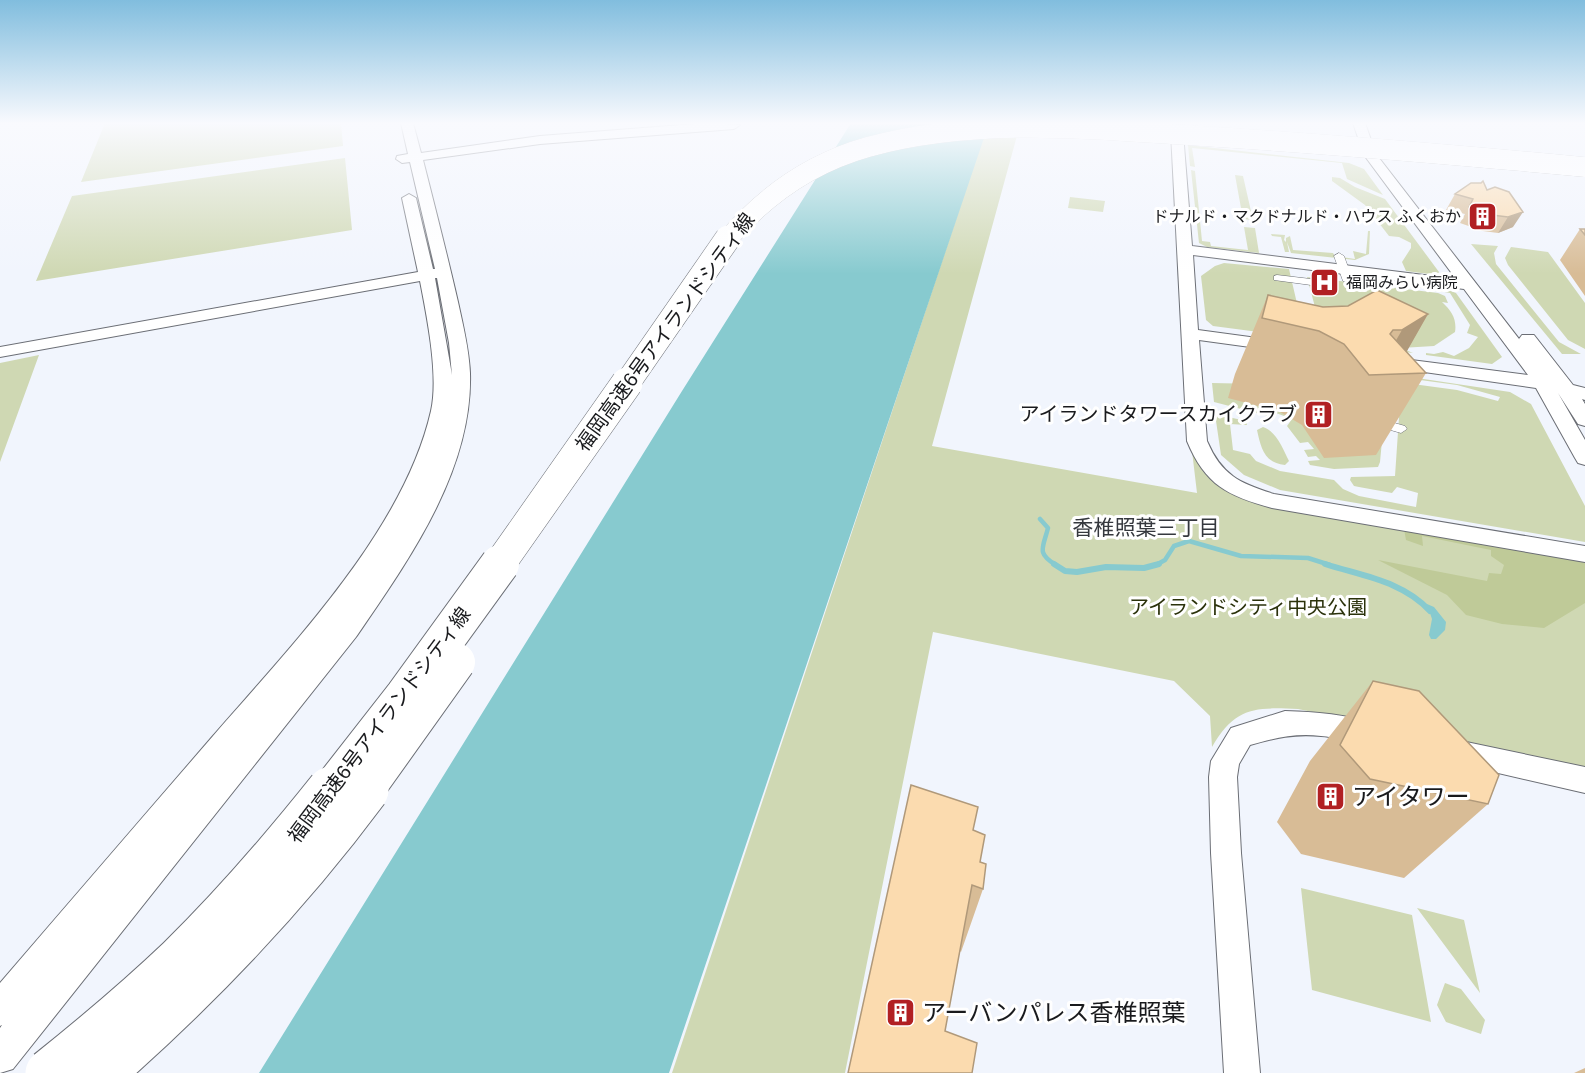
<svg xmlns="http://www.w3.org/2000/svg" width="1585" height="1073" viewBox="0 0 1585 1073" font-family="Helvetica,'Noto Sans JP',sans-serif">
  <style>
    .green { fill: #cfd8b3 }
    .forest { fill: #bfca98 }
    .water { fill: #87cacf }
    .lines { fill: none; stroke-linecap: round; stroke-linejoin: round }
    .stream-far1 { stroke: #87cacf; stroke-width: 4.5 }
    .stream { stroke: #87cacf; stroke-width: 6 }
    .pedestrian-casing { stroke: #6b6e75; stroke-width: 1 }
    .tertiary-casing { stroke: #6b6e75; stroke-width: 2 }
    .pedestrian { fill: #fff; fill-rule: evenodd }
    .tertiary { fill: #fff; fill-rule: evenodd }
    .motorway-bridge-far4-casing { stroke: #6b6e75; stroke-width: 20; stroke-linecap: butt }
    .motorway-bridge-far3-casing { stroke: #6b6e75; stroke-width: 26; stroke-linecap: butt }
    .motorway-bridge-far2-casing { stroke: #6b6e75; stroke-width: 32; stroke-linecap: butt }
    .motorway-bridge-far1-casing { stroke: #6b6e75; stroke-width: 40; stroke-linecap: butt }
    .motorway-bridge-casing { stroke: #6b6e75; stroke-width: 49; stroke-linecap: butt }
    .motorway-bridge-far4 { stroke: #fff; stroke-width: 20 }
    .motorway-bridge-far3 { stroke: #fff; stroke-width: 25 }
    .motorway-bridge-far2 { stroke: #fff; stroke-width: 31 }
    .motorway-bridge-far1 { stroke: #fff; stroke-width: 38 }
    .motorway-bridge { stroke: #fff; stroke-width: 47 }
    .wall { fill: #d8bc96 }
    .shaded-wall { fill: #b0997a }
    .building { fill: #fbdbaf; stroke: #b0997a; stroke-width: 1.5 }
    .labels { text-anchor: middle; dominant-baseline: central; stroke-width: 6; stroke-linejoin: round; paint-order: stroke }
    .far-poi-label { font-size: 16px; fill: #191a1d; stroke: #fff; text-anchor: end }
    .street-label { font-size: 20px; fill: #191a1d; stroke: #fff }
    .poi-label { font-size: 20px; fill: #191a1d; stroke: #fff; text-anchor: end }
    .park-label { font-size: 20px; fill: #2b320b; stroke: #fff }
    .neighbourhood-label { font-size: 21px; fill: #35383e; stroke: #fff }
    .near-poi-label { font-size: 24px; fill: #191a1d; stroke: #fff; text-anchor: start }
  </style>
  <rect width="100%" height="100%" fill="#f1f5fd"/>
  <path class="green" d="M105,123H341L343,146L81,182Z
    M986,129L1018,132L932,446L1197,493L1192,451C1203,476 1212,482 1236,494L1585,562V769L1298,709C1254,707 1235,707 1212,747L1210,716L1174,681L933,632L845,1073H672Z
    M1188,145L1349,163L1364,169L1383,195L1347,179L1342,163L1192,148L1195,167L1190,166Z
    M345,158L352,230L36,281L72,196Z
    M1191,170L1195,171L1202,241L1210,242L1211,246L1248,250L1244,227L1255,228L1259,253L1207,247L1199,243Z
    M1235,175L1243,176L1253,220L1243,219Z
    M1332,177L1340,178L1355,187L1385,199L1439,272L1437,275L1406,271L1402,262L1411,248V243L1399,237L1389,236L1365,205L1332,181Z
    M1070,197L1105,201L1103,212L1068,208Z
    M1368,231H1370L1369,254L1355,260L1291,253L1287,242L1289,252H1285L1281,237L1272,236L1271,234L1285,235L1284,240L1286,242V238L1290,236L1293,250L1333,253L1335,256L1355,259L1353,251L1366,254Z
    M1471,244L1498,246L1494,253L1496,264L1559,342L1581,354H1562Z
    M1511,247L1548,252L1585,303V349L1568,340L1508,265L1505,258Z
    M1224,263L1289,269L1305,338L1213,326L1206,320L1201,276L1215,266Z
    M1307,277L1438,293L1445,296L1448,303L1442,302C1452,311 1457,320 1455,332L1434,346L1401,348L1413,353L1324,341Z
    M1390,282L1445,289L1456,293L1502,357L1492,364L1426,355V353L1434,354L1443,352L1454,356L1469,348L1478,337L1467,333L1470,325L1450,293Z
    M39,355L0,462V363Z
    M1397,375L1510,392L1531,404L1585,506V542L1280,490L1244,475L1221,455L1215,414L1246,421L1247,425L1230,424L1233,450L1250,454L1256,461L1280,471L1334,480L1343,489L1359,496L1416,507L1418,493L1397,487L1392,493L1359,487L1354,486L1350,480L1351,477L1395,476L1401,388L1398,382L1457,390L1498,401L1500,397L1457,385L1398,377Z
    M1212,383L1387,387L1380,462L1378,467L1334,469L1310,465L1308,461L1320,460L1316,456L1308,457L1304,450L1314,449L1308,442L1300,443L1287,426L1292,419L1276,413L1272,417L1214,402Z
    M1263,427C1276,431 1283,449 1289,461L1285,465C1264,463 1261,448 1257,430Z
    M1301,888L1412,915L1431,1022L1312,990Z
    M1417,908L1464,920L1480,993Z
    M1445,983L1461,989L1485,1020L1481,1034L1446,1022L1437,1005Z"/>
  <path class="forest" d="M1404,529L1585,562V603L1544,628L1502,624L1466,615L1447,595L1378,560L1487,581L1489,573L1501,574L1504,565L1491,556V550L1422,536L1423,546L1406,540Z"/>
  <path class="water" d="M851,123H989L669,1073H259L682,391Z
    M1427,604L1434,607L1446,622L1445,630L1436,639H1431L1429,635L1432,619Z"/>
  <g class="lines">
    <path class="stream-far1" d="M1040,519L1048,528C1043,548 1036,553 1056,565
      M1156,565L1165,560L1174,546L1189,541L1241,556L1308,558L1330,565"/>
    <path class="stream" d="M1054,564L1065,571L1077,572L1106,567L1144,568L1159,564
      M1325,564C1362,576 1403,581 1430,611"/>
    <defs>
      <path id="pedestrian" d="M1339,253L1344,256L1353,281L1351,283L1343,281L1334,256Z
        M1277,275L1311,279L1316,282L1311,285L1274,280V276Z
        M1377,418L1405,426L1407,429L1401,433L1373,425L1371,422L1373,419Z"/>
      <path id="tertiary" d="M401,123H413L421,153L540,136L708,123L740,125L734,129L540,144L423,160C435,207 447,254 458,302C463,325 469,349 470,373C473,471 408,561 356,637L13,1069L0,1073V1028L2,1025L0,1026V983C71,900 142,818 213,736C291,646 404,530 431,411C439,376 427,317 420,281L0,357V347L418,272L402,198L409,194L416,198L433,269H435L410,162L402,163L396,159L397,156L408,154ZM435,278H437L449,343L452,375Z
        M1353,123H1365L1376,154L1550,379L1519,339L1522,335H1534L1573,385L1585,388V400L1582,399L1585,404V426L1578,424L1558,393L1585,440V465L1578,463L1575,458L1536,388L1382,366L1379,362L1382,358L1388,357L1528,375L1464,289L1193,255L1198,330L1279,341L1285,342L1288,346L1285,350L1279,351L1199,340L1207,441C1222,476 1240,483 1274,494L1585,546V562L1272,508C1228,496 1205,485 1187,441L1171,133L1177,129L1183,133L1192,246L1456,279L1364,155Z
        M1285,711C1316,712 1347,714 1377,725L1381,733L1377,741C1358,748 1340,737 1321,736C1295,733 1275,738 1250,745L1239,764L1237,777L1241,853L1260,1073H1224L1211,853L1209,777L1211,761L1231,728Z
        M1452,739L1585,767V793L1442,760L1438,751L1442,742Z"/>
    </defs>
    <use href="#pedestrian" class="pedestrian-casing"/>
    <use href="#tertiary" class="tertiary-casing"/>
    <use href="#pedestrian" class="pedestrian"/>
    <use href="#tertiary" class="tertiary"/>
    <defs>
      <path id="motorway-bridge-far4" d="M727,240C765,195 811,163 868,147C977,117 1091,129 1201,136C1329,144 1457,155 1585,167"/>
      <path id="motorway-bridge-far3" d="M626,385L728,238"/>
      <path id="motorway-bridge-far2" d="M499,565L627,383"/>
      <path id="motorway-bridge-far1" d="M330,791L405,695L500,564
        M364,791L456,662"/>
      <path id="motorway-bridge" d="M49,1073C94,1037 138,1000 180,960C234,907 284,849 331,790
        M101,1073C199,987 287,895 365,790"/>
    </defs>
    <use href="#motorway-bridge-far4" class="motorway-bridge-far4-casing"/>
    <use href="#motorway-bridge-far3" class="motorway-bridge-far3-casing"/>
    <use href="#motorway-bridge-far2" class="motorway-bridge-far2-casing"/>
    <use href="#motorway-bridge-far1" class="motorway-bridge-far1-casing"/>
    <use href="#motorway-bridge" class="motorway-bridge-casing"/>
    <use href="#motorway-bridge-far4" class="motorway-bridge-far4"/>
    <use href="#motorway-bridge-far3" class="motorway-bridge-far3"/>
    <use href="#motorway-bridge-far2" class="motorway-bridge-far2"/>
    <use href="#motorway-bridge-far1" class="motorway-bridge-far1"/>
    <use href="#motorway-bridge" class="motorway-bridge"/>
  </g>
  <path class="wall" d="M1495,187L1513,227L1498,233L1483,231L1460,223L1465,214L1446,210L1455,194L1487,190Z
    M1580,229H1585V296L1560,260Z
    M1268,295L1323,307L1348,306L1428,314L1406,352L1426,373L1376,455L1324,458L1302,425L1280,412L1228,398L1235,374Z
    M1373,681L1488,804L1404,878L1301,854L1277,822L1310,761Z
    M973,830L980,862L983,889L961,952L960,951L848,1073Z
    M1585,1068V1073H1574Z"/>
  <path class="shaded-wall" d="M1523,212L1513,227L1498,233L1508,217Z
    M1428,314L1394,374L1376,375L1402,330Z"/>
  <path class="building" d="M1483,181L1487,190L1495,187L1509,192L1523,212L1508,217L1492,215L1469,207L1473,199L1455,194L1471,183H1481Z
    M1580,229H1585V235Z
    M1377,290L1428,314L1402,330H1393L1390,334L1426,373L1369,375L1344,344L1319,331L1262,318L1268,295L1323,307L1348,306Z
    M1373,681L1419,691L1499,775L1488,804L1370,779L1340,745Z
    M911,785L978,807L973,830L985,835L980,862L986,864L983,889L972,885L945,1031L977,1043L972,1073H848Z"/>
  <linearGradient id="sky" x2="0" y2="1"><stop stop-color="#81bdde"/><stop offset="0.45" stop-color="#f9fafe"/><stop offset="1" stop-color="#f9fafe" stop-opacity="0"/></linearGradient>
  <rect width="1585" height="274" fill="url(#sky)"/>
  <defs>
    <symbol id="building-square" viewBox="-11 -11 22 22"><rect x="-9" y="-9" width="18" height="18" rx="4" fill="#b12023" stroke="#fff"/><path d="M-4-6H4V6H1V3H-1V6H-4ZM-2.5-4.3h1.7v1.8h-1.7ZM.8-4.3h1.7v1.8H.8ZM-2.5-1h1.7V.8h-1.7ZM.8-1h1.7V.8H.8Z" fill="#fff"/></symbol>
    <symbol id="hospital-square" viewBox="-11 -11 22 22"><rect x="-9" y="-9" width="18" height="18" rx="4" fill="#b12023" stroke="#fff"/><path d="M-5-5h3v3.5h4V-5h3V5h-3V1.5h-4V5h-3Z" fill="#fff"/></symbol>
  </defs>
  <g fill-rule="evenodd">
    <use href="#building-square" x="1466" y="200" width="33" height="33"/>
    <use href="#hospital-square" x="1308" y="266" width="33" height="33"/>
    <use href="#building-square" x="1302" y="398" width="33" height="33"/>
    <use href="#building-square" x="1314" y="780" width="33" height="33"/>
    <use href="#building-square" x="884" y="996" width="33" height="33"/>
  </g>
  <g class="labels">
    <g class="far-poi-label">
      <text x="1461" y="216">ドナルド・マクドナルド・ハウス ふくおか</text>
      <text x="1346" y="282" text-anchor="start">福岡みらい病院</text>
    </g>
    <g class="street-label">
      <text transform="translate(665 332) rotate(-54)">福岡高速6号アイランドシティ線</text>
      <text transform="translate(379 725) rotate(-53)">福岡高速6号アイランドシティ線</text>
    </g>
    <g class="poi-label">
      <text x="1297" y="414">アイランドタワースカイクラブ</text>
    </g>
    <g class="park-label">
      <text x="1248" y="607">アイランドシティ中央公園</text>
    </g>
    <g class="neighbourhood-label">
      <text x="1146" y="527">香椎照葉三丁目</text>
    </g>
    <g class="near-poi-label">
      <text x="1352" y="796">アイタワー</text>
      <text x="922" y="1012">アーバンパレス香椎照葉</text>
    </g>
  </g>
</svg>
